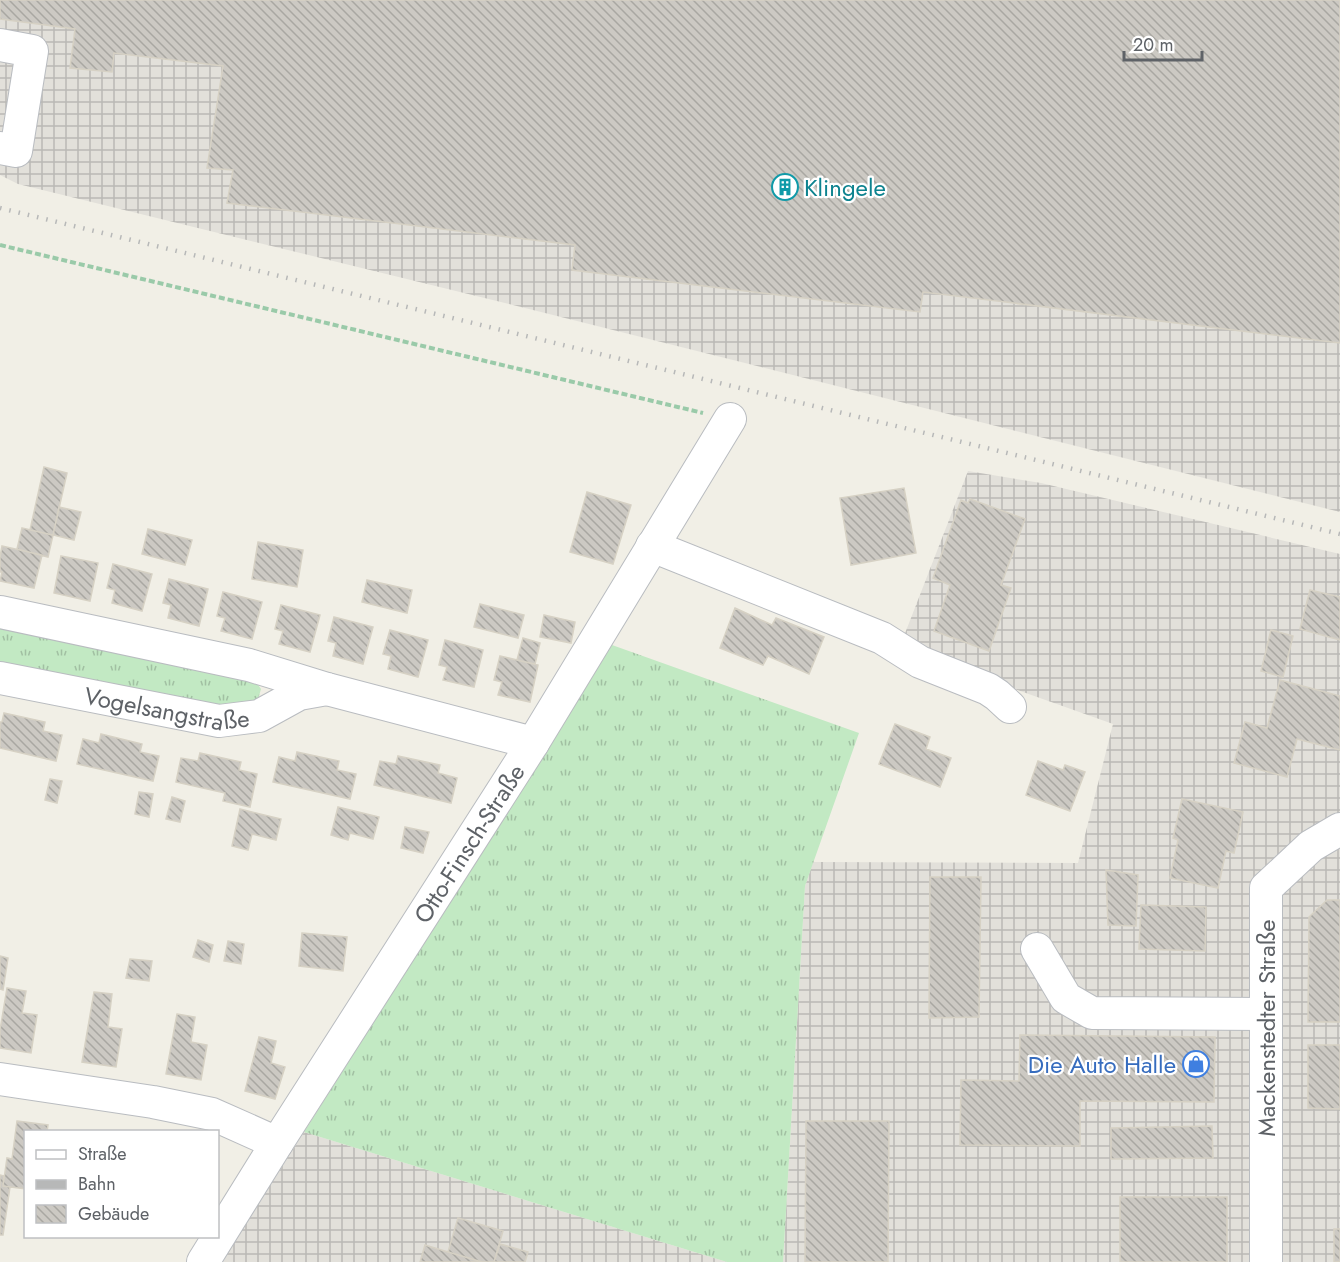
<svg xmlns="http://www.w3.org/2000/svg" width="1340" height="1262" viewBox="0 0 1340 1262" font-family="Jost,sans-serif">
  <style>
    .industrial { fill: url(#industrial-grid) }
    .grass { fill: url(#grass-tufts) }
    .building { fill: url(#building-back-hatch); stroke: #d6d1c4; stroke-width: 1.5 }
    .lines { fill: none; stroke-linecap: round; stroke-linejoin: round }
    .minor-casing { stroke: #b9bcc0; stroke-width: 34 }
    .path { stroke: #9acaa9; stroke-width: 4; stroke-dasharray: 6 3; stroke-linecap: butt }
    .minor { stroke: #fff; stroke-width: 32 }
    .rail { stroke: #b7b8b8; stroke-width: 4.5; stroke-dasharray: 1.5 8; stroke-linecap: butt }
    .labels { text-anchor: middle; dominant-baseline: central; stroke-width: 4.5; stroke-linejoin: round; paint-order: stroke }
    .culture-label { font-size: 24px; fill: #0d838f; stroke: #fff; text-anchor: start }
    .street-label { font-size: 24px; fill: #5e6267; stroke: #fff }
    .shop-label { font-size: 24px; fill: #366cbe; stroke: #fff; text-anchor: end }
  </style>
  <defs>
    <pattern id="industrial-grid" width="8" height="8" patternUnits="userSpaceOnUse" patternTransform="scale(1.5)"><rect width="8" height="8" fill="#e2e0da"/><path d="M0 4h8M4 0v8" fill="none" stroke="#bab9b5"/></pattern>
    <pattern id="grass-tufts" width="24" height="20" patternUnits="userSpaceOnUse" patternTransform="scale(1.5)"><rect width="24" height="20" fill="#c2e9c3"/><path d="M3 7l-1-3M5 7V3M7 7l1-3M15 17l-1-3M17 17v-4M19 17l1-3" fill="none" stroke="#a1c0a2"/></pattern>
    <pattern id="building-back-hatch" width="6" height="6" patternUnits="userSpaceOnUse" patternTransform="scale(1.5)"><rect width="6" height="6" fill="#ccc9c3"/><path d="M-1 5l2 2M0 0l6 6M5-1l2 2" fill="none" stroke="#a9a7a2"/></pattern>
  </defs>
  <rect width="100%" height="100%" fill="#f1efe6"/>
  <path class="industrial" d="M0,0H1340V512L505,303L18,184L0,175Z
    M968,471L1041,483L1340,554V1262H783L805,886L813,862L1078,863L1113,724L989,680L904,636Z
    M304,1132L727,1262H221Z"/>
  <path class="grass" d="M0,624L252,676L261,689L257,703L246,712L0,669Z
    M612,645L859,733L805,886L783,1262H727L304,1132Z"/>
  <path class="building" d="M0,0H1340V343L923,292L920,312L572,270L575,245L227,203L233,170L207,168L223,66L114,53L112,72L70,68L75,29L0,19Z
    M44,467L67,473L53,535L30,530Z
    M904,488L916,553L851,565L840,498Z
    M587,492L631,505L613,564L570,552Z
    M970,499L1025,519L1001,585L1011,588L989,651L934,631L950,585L933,578L961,500L968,503Z
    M59,507L81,512L74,540L53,535Z
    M22,528L53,535L48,557L17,549Z
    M148,529L192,540L185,565L142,554Z
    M258,542L303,550L297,587L252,579Z
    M2,546L42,555L34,588L0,581L2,572H0V557Z
    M61,556L98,563L90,601L54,593Z
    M113,564L152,574L142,611L112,603L115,590L107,588Z
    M169,579L208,589L199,626L168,618L171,605L163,603Z
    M367,580L412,590L407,613L362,602Z
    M1310,590L1340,597V640L1300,629Z
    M223,592L262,602L252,639L221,631L225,618L217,616Z
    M480,604L524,615L518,638L474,627Z
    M281,605L320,615L310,652L279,644L283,631L275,629Z
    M735,608L772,625L776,618L824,637L809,674L768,656L763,665L720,648Z
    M544,615L575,622L571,643L540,637Z
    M334,617L373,627L363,664L333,656L336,643L328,641Z
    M390,630L428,640L418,677L388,669L391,656L383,654Z
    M1271,630L1293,636L1283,677L1261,671Z
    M523,638L540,643L535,664L517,660Z
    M445,640L483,650L474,687L443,680L447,667L439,665Z
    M500,656L538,665L530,702L498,695L502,682L494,680Z
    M1280,680L1340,696V750L1297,739L1287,777L1234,763L1245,722L1267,728Z
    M4,713L45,722L43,731L62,735L56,761L0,748V722H2Z
    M895,724L930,737L926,749L951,758L940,787L879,764Z
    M101,734L142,744L140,752L159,756L153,781L77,764L83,739L99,743Z
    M297,752L339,761L337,770L356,774L350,799L273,782L279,757L295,761Z
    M200,753L241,762L239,770L257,774L250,807L223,801L225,793L176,782L181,758L198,761Z
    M398,756L440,765L438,773L457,778L451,803L374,785L380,761L396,764Z
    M1038,761L1063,770L1065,765L1085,772L1070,811L1026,795Z
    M50,779L62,781L57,803L45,800Z
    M139,792L153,794L149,817L135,814Z
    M172,797L185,801L180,822L166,819Z
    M1182,799L1243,812L1234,853L1226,851L1218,888L1170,878L1178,840L1173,838Z
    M338,807L379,817L373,839L350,833L348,840L331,835Z
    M240,809L281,819L276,840L252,834L248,850L232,846Z
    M405,827L429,832L423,853L401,848Z
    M1106,870L1138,875L1136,926L1108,925Z
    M930,877H981L979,1017L929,1018Z
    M1327,900H1340V1022H1308L1309,917Z
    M1141,905L1206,907L1205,951L1139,949Z
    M302,933L347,937L343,971L299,966Z
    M198,940L213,945L209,962L193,957Z
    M228,941L244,944L241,964L224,961Z
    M0,956L8,958L3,990L0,989Z
    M130,959L152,961L149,981L126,978Z
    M7,988L26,991L22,1013L37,1015L31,1053L0,1048V1030Z
    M94,992L112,994L108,1027L122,1029L116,1067L82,1062Z
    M177,1014L195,1017L191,1042L207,1045L201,1080L166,1074Z
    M1020,1035L1215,1037L1214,1102L1080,1101V1146L960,1145L961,1080L1019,1081Z
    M259,1037L276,1041L271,1063L285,1067L275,1099L245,1091Z
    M1308,1045H1340V1109L1308,1108Z
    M17,1121L48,1125L47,1132H26V1189L3,1186L7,1158L12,1159Z
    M806,1121H889L888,1262H805Z
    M1212,1126L1213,1158L1111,1159V1128Z
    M0,1175L4,1176L3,1186L10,1187L3,1235H0Z
    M1120,1197H1227V1262H1120Z
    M458,1218L503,1231L494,1262H482L448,1252Z
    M1334,1229H1340V1262H1334Z
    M500,1244L528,1252L525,1262H494Z
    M425,1245L448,1252L482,1262H420Z"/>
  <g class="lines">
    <defs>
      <g id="minor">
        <path d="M0,45L32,51L16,151L0,148"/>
        <path d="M652,546L882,638L920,662L988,689L997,695L1010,707"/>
        <path d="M0,612L249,665L327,689L533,743"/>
        <path id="s1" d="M0,678L219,721L259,716L299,694L327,689"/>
        <path d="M1037,949L1066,998L1092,1013L1266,1014"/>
        <path d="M0,1079L153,1102L212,1114L277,1143"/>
        <path id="s2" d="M203,1262L277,1143L533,743L730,419"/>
        <path d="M1266,1262V888L1311,846L1340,829"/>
      </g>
    </defs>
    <use href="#minor" class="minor-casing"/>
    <path class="path" d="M0,245L703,413"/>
    <use href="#minor" class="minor"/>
    <path class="rail" d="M0,208L1340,534"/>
  </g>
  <defs>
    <symbol id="building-ring" viewBox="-11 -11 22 22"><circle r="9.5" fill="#fff" stroke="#0f9aa8" stroke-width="1.5"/><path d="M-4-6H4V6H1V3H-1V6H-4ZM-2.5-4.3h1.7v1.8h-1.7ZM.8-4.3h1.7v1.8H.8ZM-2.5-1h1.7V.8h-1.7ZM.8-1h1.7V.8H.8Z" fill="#0f9aa8"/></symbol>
    <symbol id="shop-ring" viewBox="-11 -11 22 22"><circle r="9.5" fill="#fff" stroke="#3f7fe0" stroke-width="1.5"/><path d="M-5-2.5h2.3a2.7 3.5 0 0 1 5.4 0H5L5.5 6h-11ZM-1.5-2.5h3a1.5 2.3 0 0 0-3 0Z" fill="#3f7fe0"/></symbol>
  </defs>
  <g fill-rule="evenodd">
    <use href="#building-ring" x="770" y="172" width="30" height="30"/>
    <use href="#shop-ring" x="1181" y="1049" width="30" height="30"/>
  </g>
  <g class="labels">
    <g class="culture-label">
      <text x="804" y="187">Klingele</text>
    </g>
    <g class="street-label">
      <text stroke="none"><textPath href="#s1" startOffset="170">Vogelsangstraße</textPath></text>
      <text stroke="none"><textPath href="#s2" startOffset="496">Otto-Finsch-Straße</textPath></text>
      <text transform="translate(1266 1028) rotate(-90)">Mackenstedter Straße</text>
    </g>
    <g class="shop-label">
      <text x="1176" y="1064">Die Auto Halle</text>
    </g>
  </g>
  <rect x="24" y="1130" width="195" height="108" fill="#ffffff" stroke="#bfc0c2" stroke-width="1.5"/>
  <rect x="36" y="1150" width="30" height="9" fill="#ffffff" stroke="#bfc0c2" stroke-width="1.5"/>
  <text x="78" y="1160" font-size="18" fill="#5e6267">Straße</text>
  <rect x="36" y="1180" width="30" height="9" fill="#b7b8b8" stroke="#bfc0c2" stroke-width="1.5"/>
  <text x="78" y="1190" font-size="18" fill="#5e6267">Bahn</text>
  <rect x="36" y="1205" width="30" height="18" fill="url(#building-back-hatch)" stroke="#bfc0c2" stroke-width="1.5"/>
  <text x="78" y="1220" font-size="18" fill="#5e6267">Gebäude</text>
  <path d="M1124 51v9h78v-9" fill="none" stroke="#5e6267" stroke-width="3"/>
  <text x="1133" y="51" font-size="18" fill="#5e6267" stroke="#ffffff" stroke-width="4.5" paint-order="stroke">20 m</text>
</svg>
